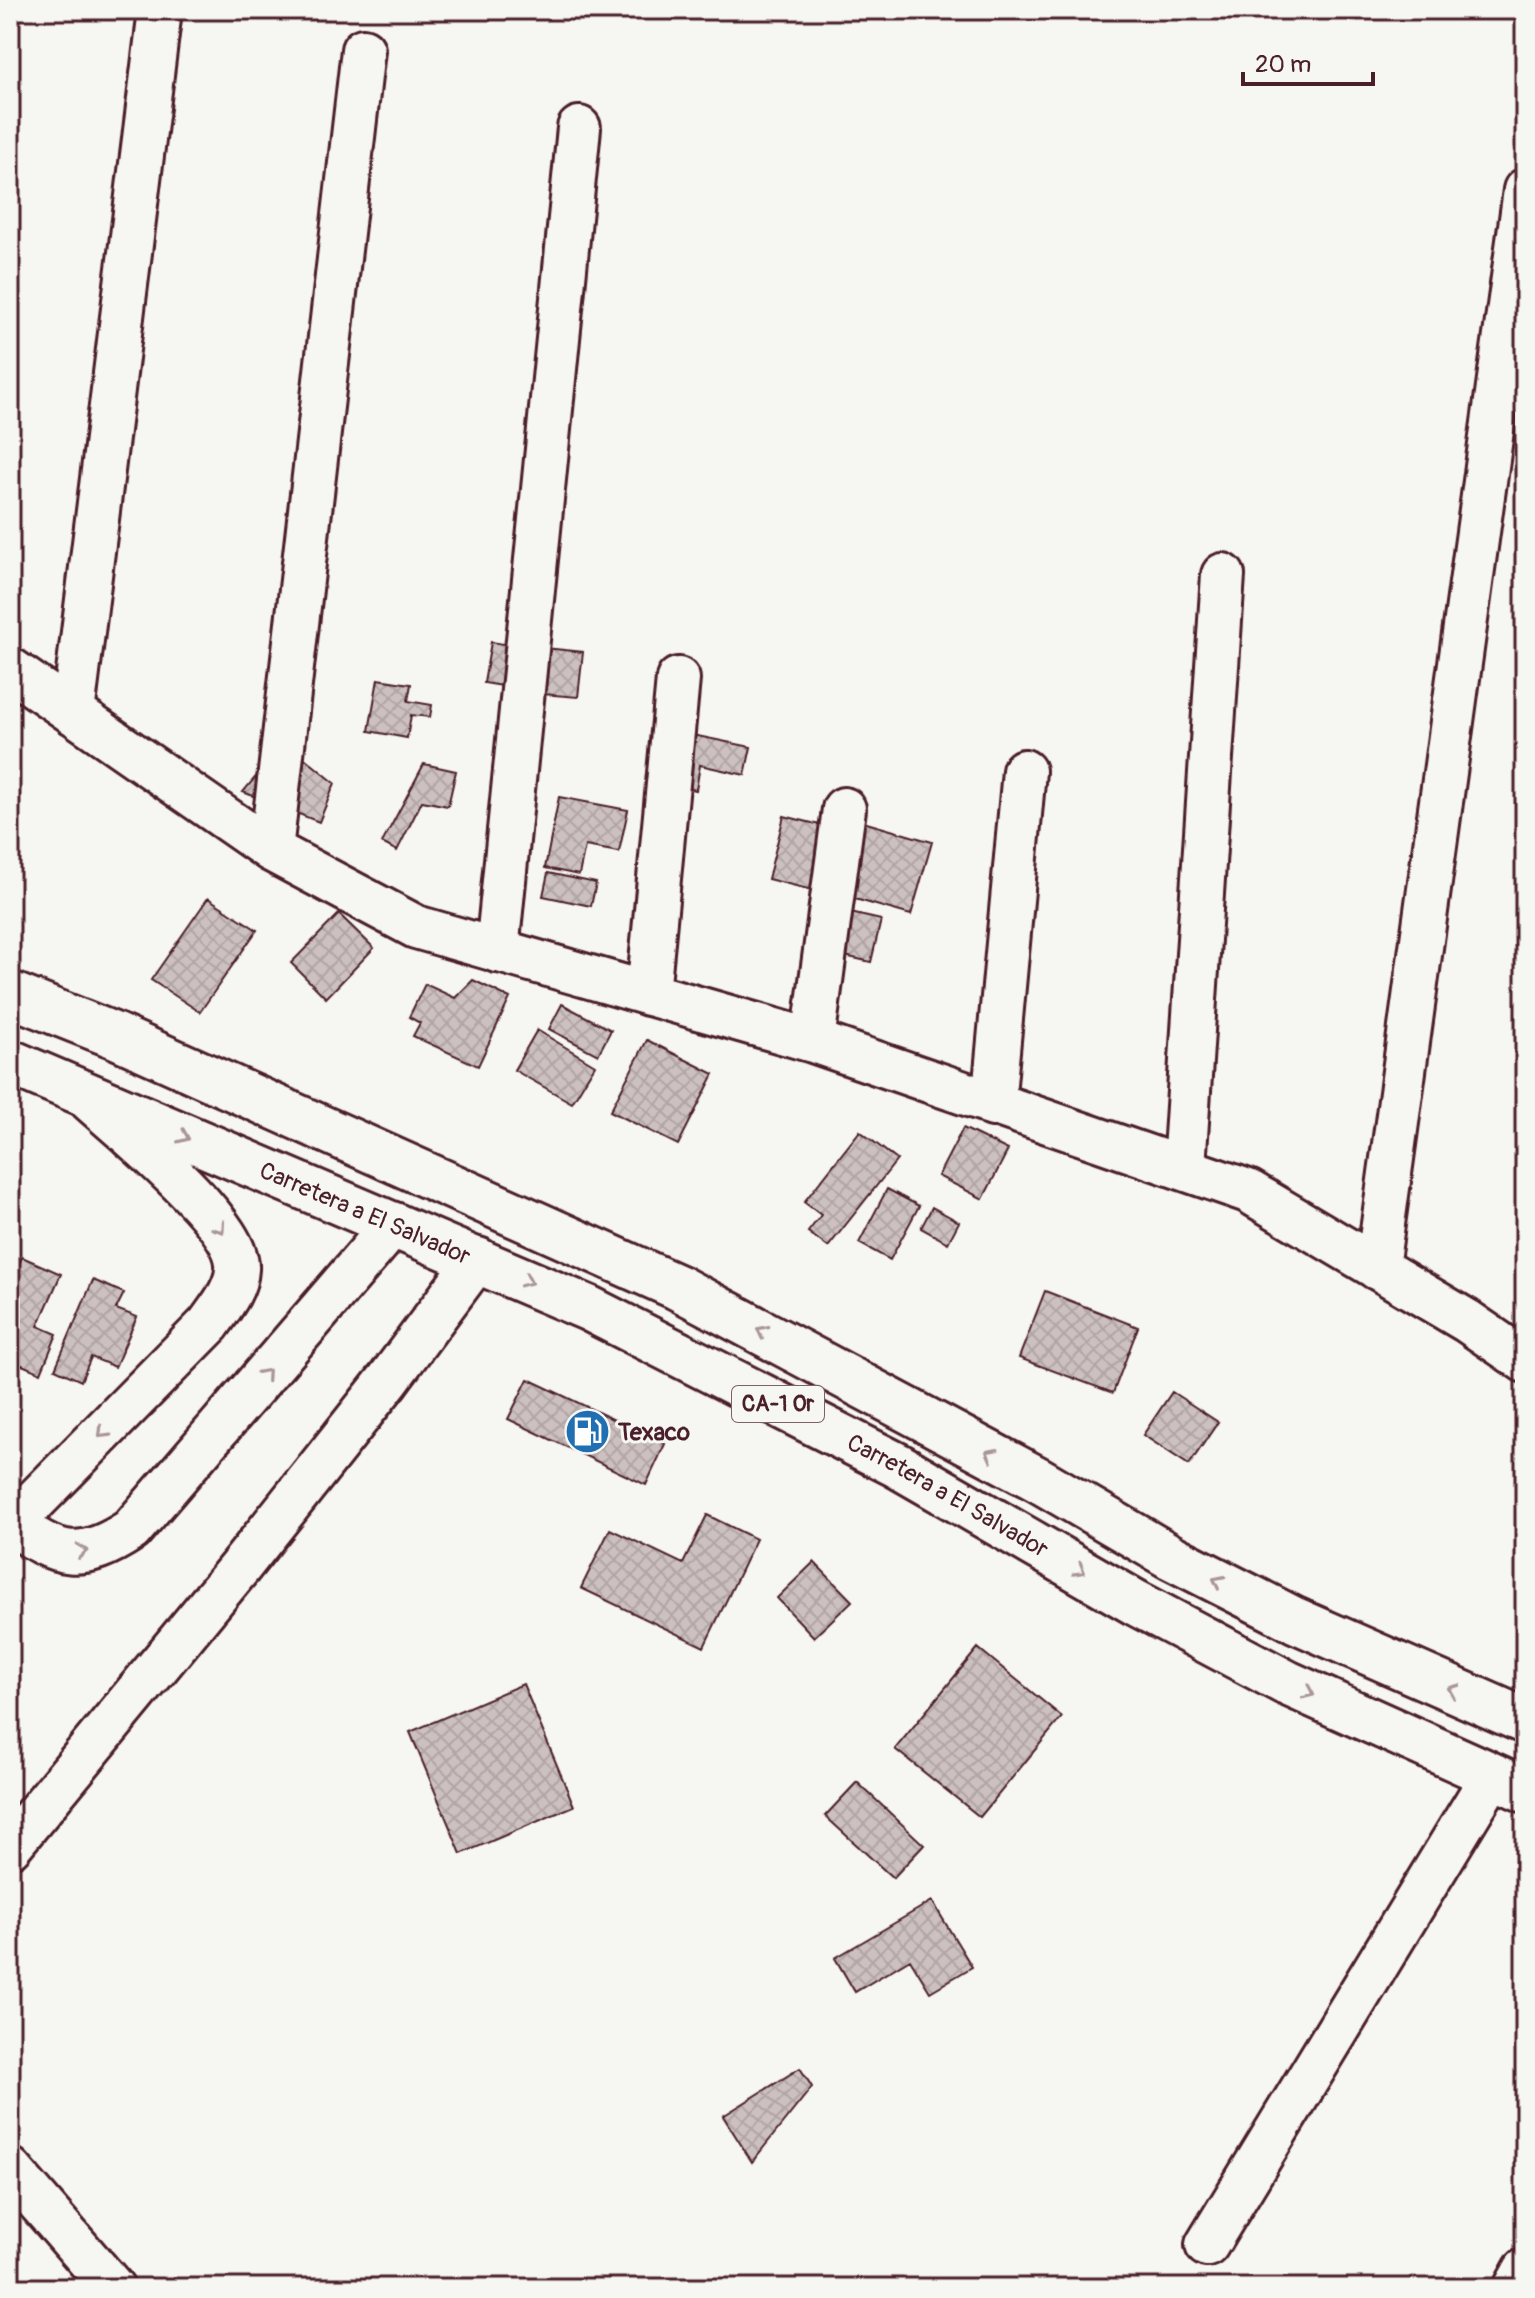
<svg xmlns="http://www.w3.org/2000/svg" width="1535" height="2298" viewBox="0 0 1535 2298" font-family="Pangolin,sans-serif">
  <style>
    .building { fill: url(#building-cross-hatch); stroke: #4a1f2b; stroke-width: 2 }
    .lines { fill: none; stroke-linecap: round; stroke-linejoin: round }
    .street-casing { stroke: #4a1f2b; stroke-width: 48 }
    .highway-casing { stroke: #4a1f2b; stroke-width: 50 }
    .street { stroke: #f6f6f2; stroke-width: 42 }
    .highway { stroke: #f6f6f2; stroke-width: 44 }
    .oneway { stroke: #a99598 }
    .labels { text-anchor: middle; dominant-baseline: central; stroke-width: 6; stroke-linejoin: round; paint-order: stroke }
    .shield { fill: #f6f6f2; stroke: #7e6067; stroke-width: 2 }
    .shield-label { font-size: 22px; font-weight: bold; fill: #4a1f2b }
    .street-label { font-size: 24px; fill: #4a1f2b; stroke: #f6f6f2 }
    .poi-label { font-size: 24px; font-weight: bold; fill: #4a1f2b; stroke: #f6f6f2; text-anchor: start }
  </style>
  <defs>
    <pattern id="building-cross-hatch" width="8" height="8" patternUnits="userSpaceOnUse" patternTransform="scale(2)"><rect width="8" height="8" fill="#ccc1c0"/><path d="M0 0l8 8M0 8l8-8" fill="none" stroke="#b1a5a5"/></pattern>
  </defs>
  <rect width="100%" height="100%" fill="#f6f6f2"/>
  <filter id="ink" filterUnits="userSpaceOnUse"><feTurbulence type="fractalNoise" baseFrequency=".0125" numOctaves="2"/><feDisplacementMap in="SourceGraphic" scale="16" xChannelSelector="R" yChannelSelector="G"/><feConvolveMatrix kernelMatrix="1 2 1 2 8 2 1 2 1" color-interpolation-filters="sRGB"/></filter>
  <g filter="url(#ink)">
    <path class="building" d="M491,642L522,647L515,688L484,683Z
      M535,647L583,652L578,697L530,693Z
      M378,679L411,684L408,701L432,705L430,717L411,715L407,738L369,731Z
      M678,732L751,747L745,775L700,765L696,790L667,784Z
      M285,742L335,783L319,822L243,792Z
      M424,764L456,771L448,806L422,801L397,851L382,843Z
      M559,797L628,810L619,852L585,846L579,875L545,868Z
      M784,816L840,830L824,893L768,879Z
      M863,822L932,842L911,915L841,895Z
      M548,873L596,883L591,906L543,896Z
      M208,898L257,930L200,1012L151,980Z
      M837,910L881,920L871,962L827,952Z
      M339,914L374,948L326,998L291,963Z
      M473,980L510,998L478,1066L413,1036L420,1023L409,1017L425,984L455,998Z
      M562,1004L611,1030L598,1055L549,1029Z
      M537,1030L595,1065L572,1103L514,1070Z
      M647,1040L714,1074L678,1145L610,1111Z
      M963,1128L1008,1150L983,1199L938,1176Z
      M860,1131L897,1160L828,1247L808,1232L821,1215L804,1202Z
      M887,1189L919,1206L890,1260L859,1243Z
      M932,1207L959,1222L948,1243L921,1228Z
      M22,1257L61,1274L38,1326L57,1334L41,1373L10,1360V1284Z
      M93,1280L124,1293L116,1309L137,1317L115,1367L91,1357L81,1381L55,1369Z
      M1045,1291L1138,1327L1113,1393L1019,1358Z
      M528,1379L665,1444L646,1485L508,1419Z
      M1172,1392L1218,1422L1189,1465L1143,1435Z
      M707,1515L756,1539L704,1647L581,1588L610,1529L683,1564Z
      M814,1562L852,1601L814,1637L777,1598Z
      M978,1648L1062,1717L980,1817L895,1749Z
      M523,1684L574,1806L461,1854L410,1732Z
      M857,1782L924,1845L893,1878L825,1816Z
      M932,1901L972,1967L930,1992L910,1959L855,1992L835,1958Z
      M800,2068L812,2087L752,2162L723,2116Z"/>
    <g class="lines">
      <defs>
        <path id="street" d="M10,669L271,850L416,927L813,1041L1248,1191L1467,1321L1525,1361
          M73,713L160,10
          M271,850L363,50
          M497,951L579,128
          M648,994L678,679
          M813,1041L844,809
          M993,1105L1024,771
          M1184,1167L1223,575
          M1377,1268L1525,190
          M13,1523C57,1558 83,1562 131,1530L394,1224
          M10,1526L209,1324C220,1308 236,1290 237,1269C241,1225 123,1130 90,1100
          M10,1846L240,1567L388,1380L478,1259
          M10,2169L113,2288
          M1207,2245L1492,1776
          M1515,2288L1525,2270"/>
        <g id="highway">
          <path d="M10,994L116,1036L677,1287L1039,1480L1171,1557L1295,1620L1525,1721"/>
          <path id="s1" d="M10,1062L588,1308L897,1465L1136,1603L1287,1683L1525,1790"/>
        </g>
      </defs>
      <use href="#street" class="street-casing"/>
      <use href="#highway" class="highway-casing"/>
      <use href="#street" class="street"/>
      <use href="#highway" class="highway"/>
    </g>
    <defs><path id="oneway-chevron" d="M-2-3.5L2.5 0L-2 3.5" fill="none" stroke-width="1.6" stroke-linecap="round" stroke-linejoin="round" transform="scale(2)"/></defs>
    <g class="oneway">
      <use href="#oneway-chevron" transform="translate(184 1137) rotate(23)"/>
      <use href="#oneway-chevron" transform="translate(220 1228) rotate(55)"/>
      <use href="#oneway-chevron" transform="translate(527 1281) rotate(24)"/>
      <use href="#oneway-chevron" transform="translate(762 1331) rotate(-153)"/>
      <use href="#oneway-chevron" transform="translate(265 1374) rotate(-49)"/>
      <use href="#oneway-chevron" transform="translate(103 1433) rotate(135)"/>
      <use href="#oneway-chevron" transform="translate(991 1454) rotate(-152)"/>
      <use href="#oneway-chevron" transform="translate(82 1551) rotate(-6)"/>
      <use href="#oneway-chevron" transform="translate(1080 1570) rotate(30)"/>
      <use href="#oneway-chevron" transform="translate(1218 1581) rotate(-153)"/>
      <use href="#oneway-chevron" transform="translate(1453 1690) rotate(-157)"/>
      <use href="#oneway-chevron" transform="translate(1309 1693) rotate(24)"/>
    </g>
  </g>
  <defs>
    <symbol id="fuel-disc" viewBox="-11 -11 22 22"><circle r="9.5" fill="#1f6fb2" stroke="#f6f6f2"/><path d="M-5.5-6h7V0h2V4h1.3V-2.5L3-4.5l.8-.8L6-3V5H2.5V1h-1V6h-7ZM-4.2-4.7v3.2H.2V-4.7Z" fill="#fff"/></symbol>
  </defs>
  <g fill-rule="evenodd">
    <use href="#fuel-disc" x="562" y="1406" width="51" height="51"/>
  </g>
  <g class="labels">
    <rect class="shield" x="732" y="1386" width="92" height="36" rx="6"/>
    <g class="shield-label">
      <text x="778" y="1404">CA-1 Or</text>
    </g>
    <g class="street-label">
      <text stroke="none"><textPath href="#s1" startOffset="386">Carretera a El Salvador</textPath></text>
      <text stroke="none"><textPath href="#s1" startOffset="1034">Carretera a El Salvador</textPath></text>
    </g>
    <g class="poi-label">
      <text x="618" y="1432">Texaco</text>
    </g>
  </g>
  <rect width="1535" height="2298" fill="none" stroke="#f6f6f2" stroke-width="40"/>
  <rect x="20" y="20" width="1495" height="2258" fill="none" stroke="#4a1f2b" stroke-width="3" filter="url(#ink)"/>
  <path d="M1243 72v12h130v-12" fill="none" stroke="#4a1f2b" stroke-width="4"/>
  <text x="1255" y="72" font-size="24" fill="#4a1f2b" stroke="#f6f6f2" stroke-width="6" paint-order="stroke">20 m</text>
</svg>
